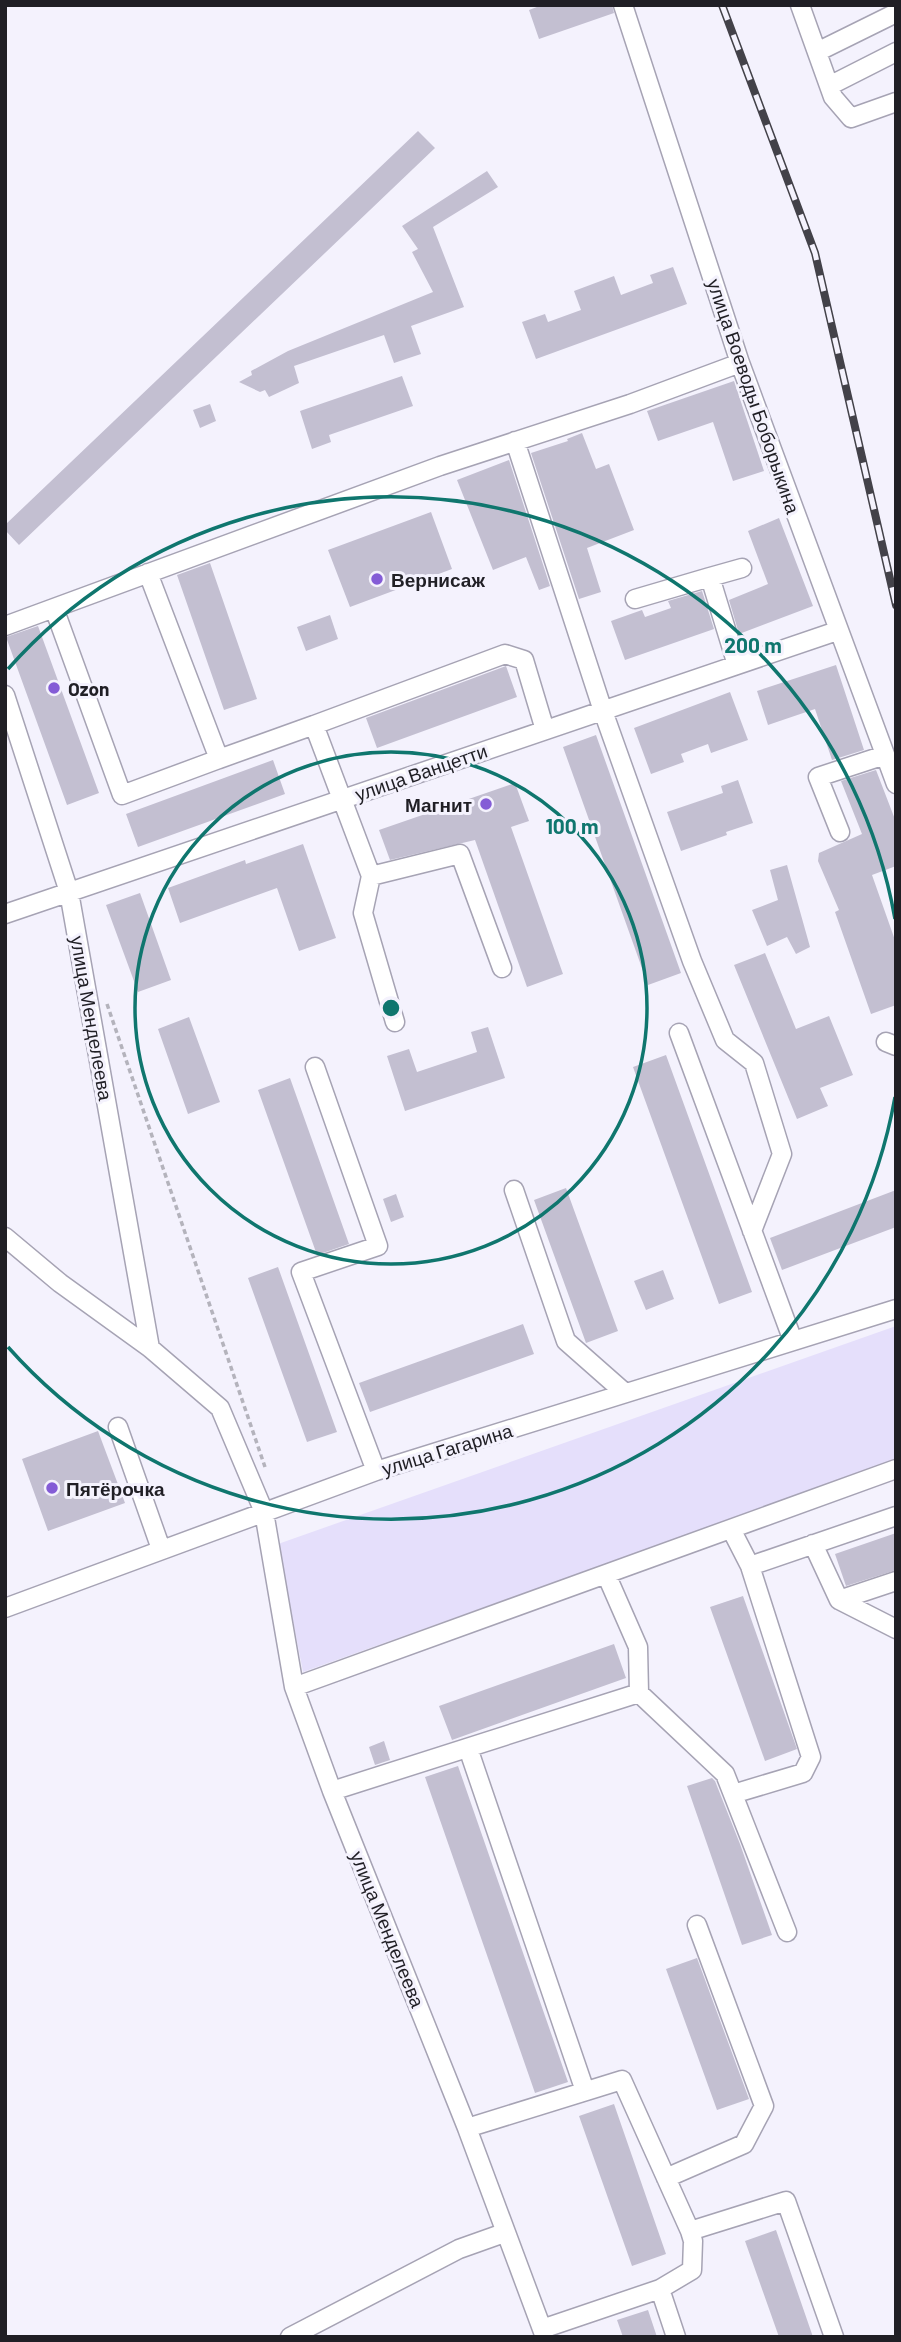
<svg xmlns="http://www.w3.org/2000/svg" width="901" height="2342" viewBox="0 0 901 2342" font-family="Barlow,sans-serif">
  <style>
    .green { fill: #e5dffb }
    .building { fill: #c3bfd1 }
    .lines { fill: none; stroke-linecap: round; stroke-linejoin: round }
    .minor-casing { stroke: #a6a3b4; stroke-width: 21 }
    .path { stroke: #b4b3bc; stroke-width: 3.5; stroke-dasharray: 5 3.5; stroke-linecap: butt }
    .minor { stroke: #fff; stroke-width: 18 }
    .rail-casing { stroke: #434249; stroke-width: 8 }
    .rail { stroke: #f4f2fd; stroke-width: 5; stroke-dasharray: 16; stroke-linecap: butt }
    .ring { fill: none; stroke: #0f766e; stroke-width: 3.5 }
    .poi-dot { fill: #845cd6; stroke: #f4f2fd; stroke-width: 2.5 }
    .labels { text-anchor: middle; dominant-baseline: central; stroke-width: 6; stroke-linejoin: round; paint-order: stroke }
    .street-label { font-size: 19px; fill: #201f25; stroke: #f4f2fd }
    .poi-label { font-size: 19px; font-weight: bold; fill: #201f25; stroke: #f4f2fd; text-anchor: start }
    .centre { fill: #0f766e; stroke: #f4f2fd; stroke-width: 3.5 }
    .ring-label { font-size: 21px; text-anchor: middle; font-weight: bold; fill: #0f766e; stroke: #f4f2fd; stroke-width: 6; stroke-linejoin: round; paint-order: stroke }
  </style>
  <rect width="100%" height="100%" fill="#f4f2fd"/>
  <path class="green" d="M896,1326V1460L303,1672L278,1544Z"/>
  <path class="building" d="M542,5H612L614,13L539,39L529,10Z
    M418,131L435,148L19,545L5,530V525Z
    M487,171L498,187L433,227L464,307L411,326L421,354L394,363L384,335L294,366L299,383L269,397L265,390L260,392L239,382L252,375L251,371L288,351L433,292L412,252L418,249L402,226Z
    M673,267L687,304L536,359L522,322L545,314L548,322L581,310L574,291L614,276L621,295L653,283L650,275Z
    M402,376L413,406L329,435L331,442L312,449L300,411Z
    M734,381L764,471L733,481L713,422L658,441L647,411Z
    M210,404L216,421L200,428L193,410Z
    M582,433L596,469L609,464L634,530L587,548L601,592L579,599L531,453L568,441L567,439Z
    M509,460L550,586L539,590L526,557L493,570L457,480Z
    M431,512L452,569L350,607L328,550Z
    M779,518L813,606L739,634L729,600L768,584L748,531Z
    M210,563L257,699L224,710L177,575Z
    M702,591L714,629L625,660L611,621L642,610L645,617L671,608L668,601Z
    M330,615L338,639L306,651L297,627Z
    M38,626L99,793L67,805L6,637Z
    M836,665L864,750L832,760L815,709L768,725L757,691Z
    M506,666L517,697L377,748L366,718Z
    M730,692L748,740L711,753L708,744L681,754L684,762L651,774L634,728Z
    M596,735L681,973L648,985L563,747Z
    M273,760L285,794L138,847L126,814Z
    M876,770L896,822V866L872,875L896,943V1005L871,1014L835,912L839,910L818,861L819,853L862,834L841,781Z
    M738,780L753,823L726,832L727,835L681,851L667,812L723,793L721,786Z
    M515,783L529,821L511,827L563,974L527,987L475,840L390,860L379,830Z
    M303,844L336,938L299,951L277,888L180,923L168,888L245,860L246,864Z
    M787,865L810,947L796,954L787,937L767,946L752,910L778,900L770,870Z
    M140,893L171,980L138,992L106,905Z
    M765,953L796,1029L829,1016L853,1075L820,1088L828,1106L797,1119L734,965Z
    M189,1017L220,1102L188,1114L158,1029Z
    M488,1027L505,1078L405,1111L387,1056L409,1049L417,1072L477,1052L471,1032Z
    M666,1055L752,1292L719,1304L633,1067Z
    M290,1078L349,1244L317,1255L258,1090Z
    M566,1188L618,1331L586,1343L534,1200Z
    M896,1190V1227L782,1270L770,1238Z
    M396,1194L404,1217L391,1222L383,1199Z
    M278,1267L337,1432L307,1442L248,1278Z
    M663,1270L674,1299L646,1310L634,1281Z
    M523,1324L534,1354L370,1412L359,1383Z
    M98,1431L125,1503L48,1531L22,1459Z
    M896,1533V1570L846,1586L835,1554Z
    M743,1596L797,1749L765,1761L710,1607Z
    M614,1644L626,1678L452,1740L439,1706Z
    M384,1741L390,1760L375,1765L369,1747Z
    M458,1766L568,2082L535,2093L425,1777Z
    M712,1778L715,1781L740,1844L772,1935L742,1945L687,1786Z
    M697,1958L749,2099L717,2110L666,1969Z
    M614,2104L666,2254L632,2266L579,2116Z
    M776,2230L813,2337H779L745,2241Z
    M648,2310L657,2337H623L617,2320Z"/>
  <g class="lines">
    <defs>
      <path id="minor" d="M623,5L740,363L896,784
        M800,5L833,97L851,118L896,102
        M817,52L896,13
        M829,86L896,52
        M515,441L603,711L692,961L725,1040L754,1063L782,1154L752,1231
        M710,577L742,568
        M635,599L710,577L737,665
        M54,608L122,795L219,759L148,573
        M5,626L440,466L630,404L740,363
        M5,695L69,892L150,1348
        M314,725L505,654L524,660L545,730
        M219,759L314,725L371,876L460,854L502,968
        M840,832L818,777L885,755
        M371,876L363,913L395,1022
        M5,914L837,631
        M679,1033L793,1341
        M886,1042L896,1046
        M315,1067L378,1246L301,1272L376,1471
        M514,1190L566,1341L625,1393
        M5,1237L60,1283L150,1348L220,1408L264,1512L294,1687L332,1791L467,2128L545,2337
        M118,1427L161,1549
        M731,1529L750,1566L896,1516
        M813,1544L839,1600L896,1629
        M606,1574L638,1647L639,1693
        M839,1600L896,1581
        M5,1608L376,1471L896,1309
        M294,1687L896,1469
        M468,1748L585,2091
        M332,1791L639,1693L725,1774L787,1932
        M733,1794L803,1773L811,1757L750,1566
        M467,2128L622,2080L690,2231L786,2201L834,2337
        M666,2178L744,2144L764,2106L697,1925
        M660,2289L692,2270L693,2241L690,2231
        M542,2329L660,2289L676,2337
        M290,2337L459,2249L504,2233"/>
    </defs>
    <use href="#minor" class="minor-casing"/>
    <path class="path" d="M107,1004L265,1467"/>
    <use href="#minor" class="minor"/>
    <defs>
      <path id="rail" d="M722,5L815,253L896,605"/>
    </defs>
    <use href="#rail" class="rail-casing"/>
    <use href="#rail" class="rail"/>
  </g>
  <g class="ring">
    <circle cx="391" cy="1008" r="256"/>
    <path d="M895 1097A512 512 0 0 1 8 1347M8 669A512 512 0 0 1 895 919"/>
  </g>
  <g class="poi-dot">
    <circle cx="377" cy="579" r="7"/>
    <circle cx="54" cy="688" r="7"/>
    <circle cx="486" cy="804" r="7"/>
    <circle cx="52" cy="1488" r="7"/>
  </g>
  <g class="labels">
    <g class="street-label">
      <text transform="translate(754 396) rotate(71)">улица Воеводы Боборыкина</text>
      <text transform="translate(421 772) rotate(-19)">улица Ванцетти</text>
      <text transform="translate(92 1018) rotate(80)">улица Менделеева</text>
      <text transform="translate(447 1449) rotate(-17)">улица Гагарина</text>
      <text transform="translate(388 1929) rotate(68)">улица Менделеева</text>
    </g>
    <g class="poi-label">
      <text x="391" y="579">Вернисаж</text>
      <text x="68" y="688">Ozon</text>
      <text x="472" y="804" text-anchor="end">Магнит</text>
      <text x="66" y="1488">Пятёрочка</text>
    </g>
  </g>
  <circle cx="391" cy="1008" r="10" class="centre"/>
  <g class="ring-label">
    <text x="753" y="653">200 m</text>
    <text x="572" y="834">100 m</text>
  </g>
  <rect width="901" height="2342" fill="none" stroke="#201f25" stroke-width="14"/>
</svg>
